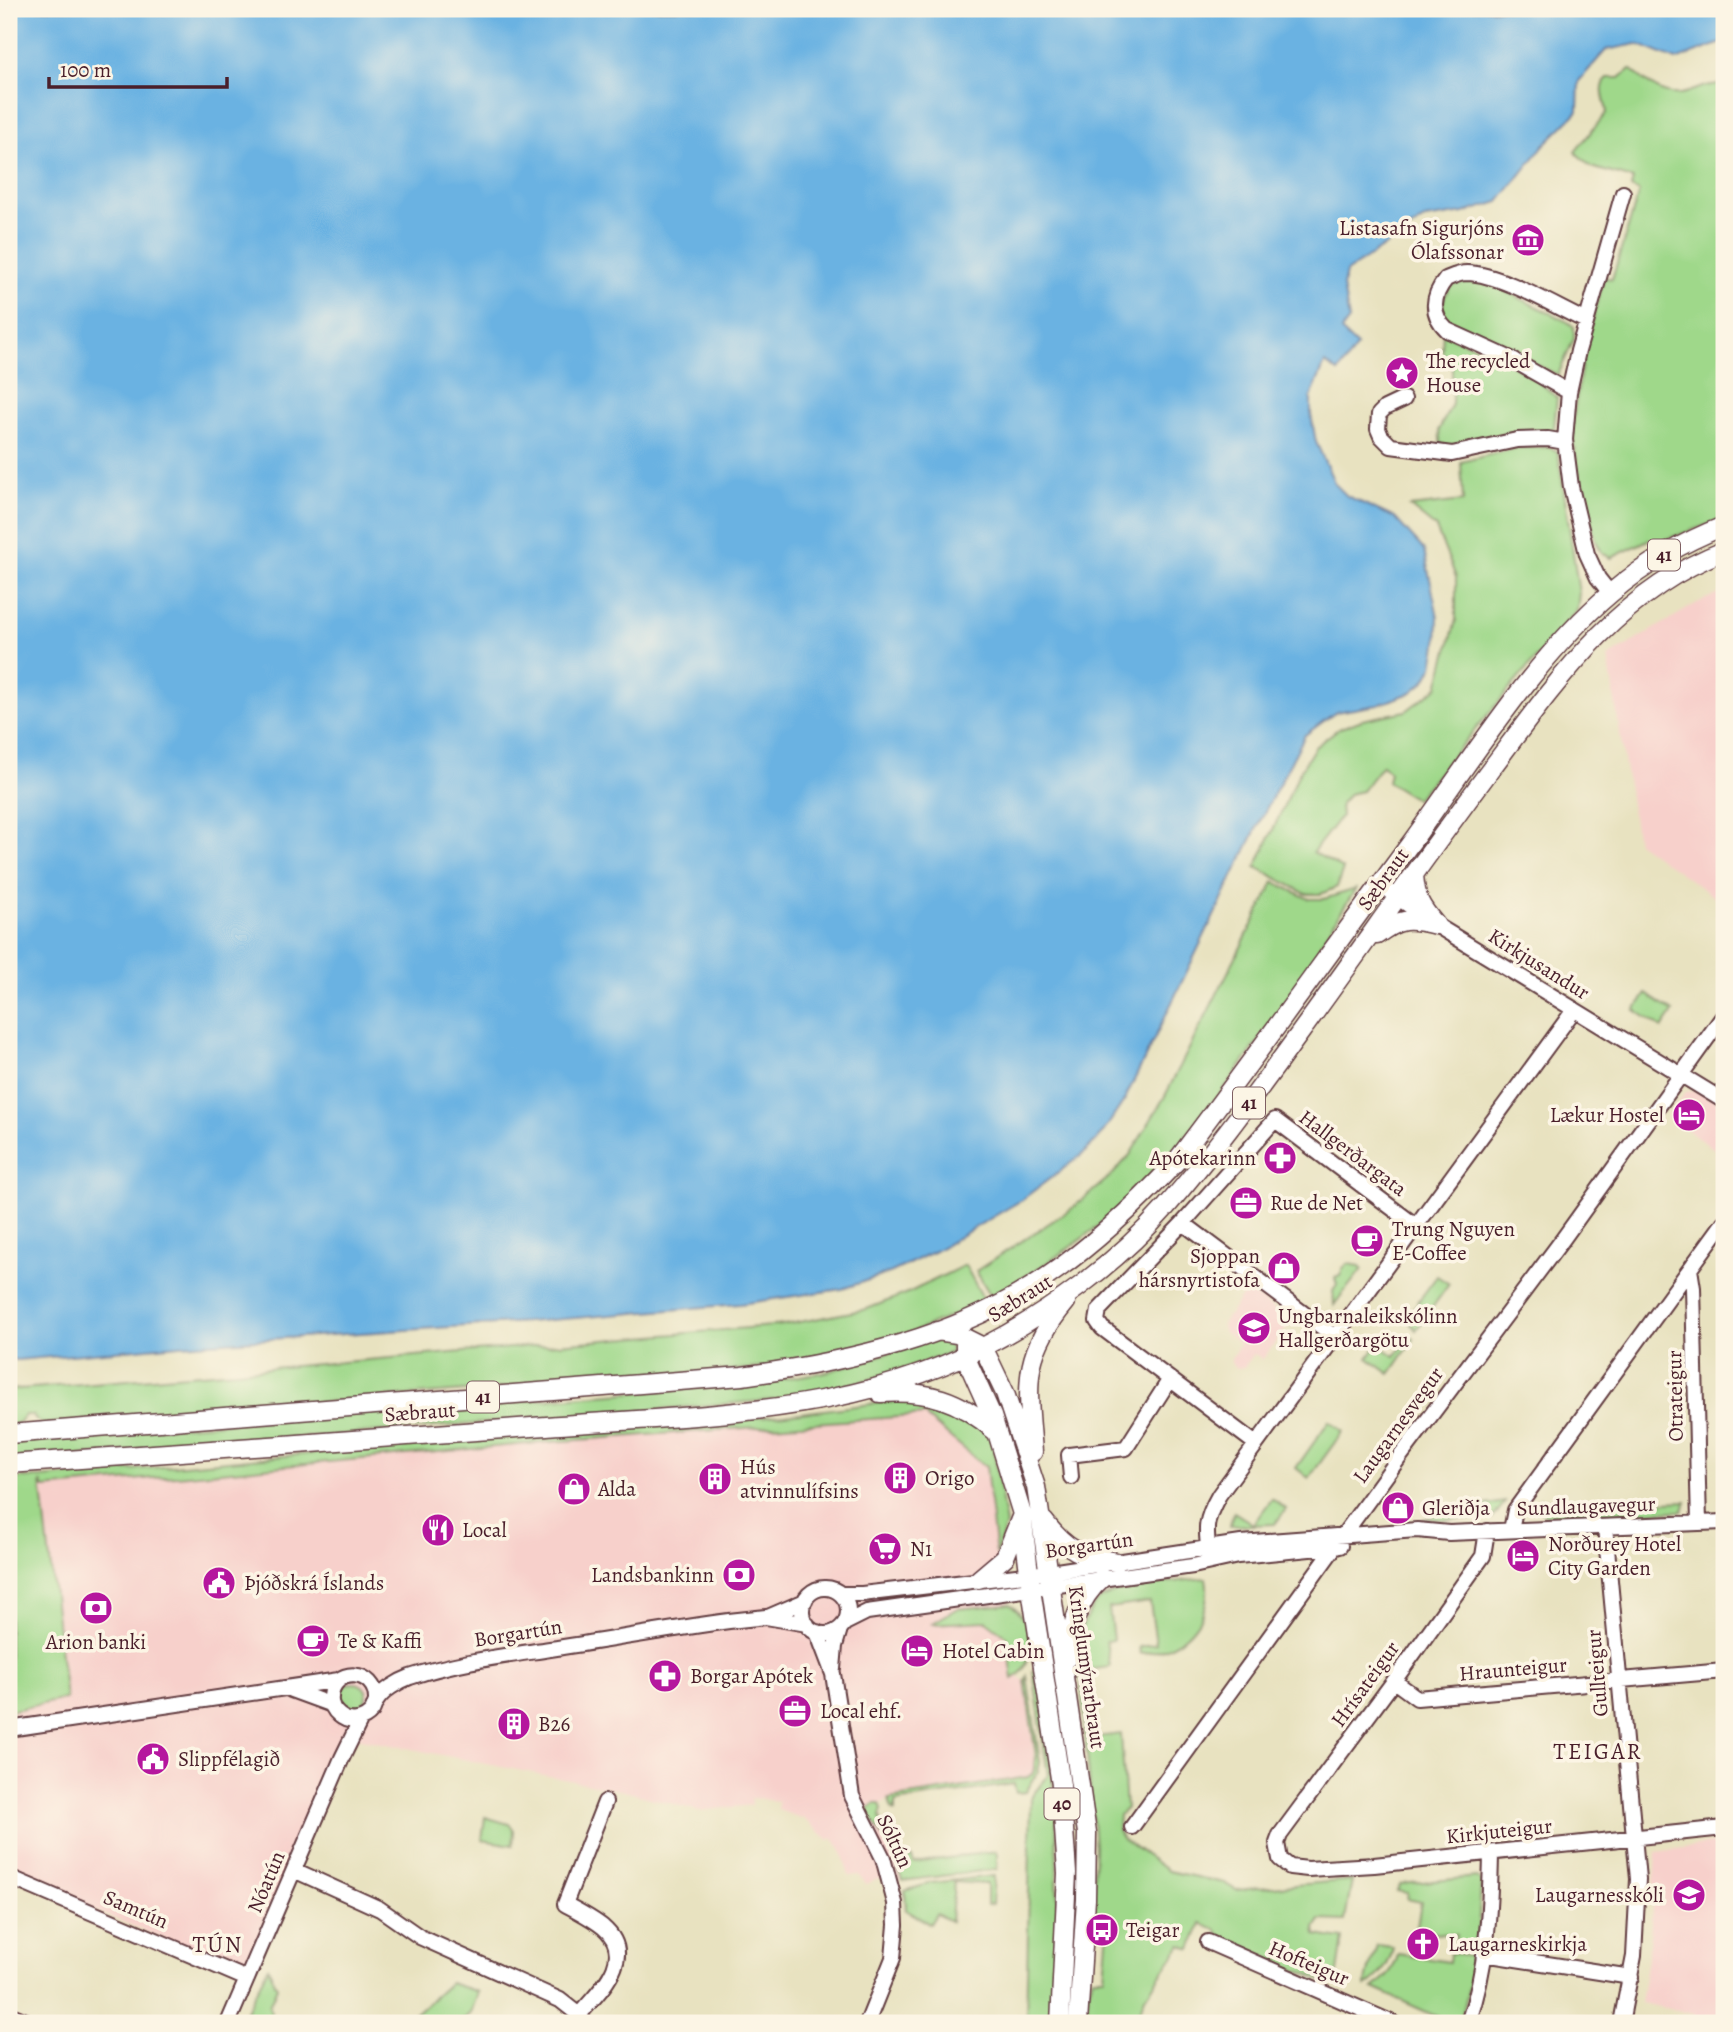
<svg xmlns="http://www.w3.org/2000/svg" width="1733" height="2032" viewBox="0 0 1733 2032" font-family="Alegreya,serif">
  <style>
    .built { fill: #f7d0cb }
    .green { fill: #9fd88a; stroke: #747c5a; stroke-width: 2 }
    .water { fill: #6bb2e2; stroke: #5a6886; stroke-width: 2 }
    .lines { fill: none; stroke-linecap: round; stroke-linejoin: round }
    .minor-casing { stroke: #623c41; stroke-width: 18 }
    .major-casing { stroke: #623c41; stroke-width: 21 }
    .minor { stroke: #fff; stroke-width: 14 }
    .major { stroke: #fff; stroke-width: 18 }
    .labels { text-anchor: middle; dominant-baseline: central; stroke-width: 7; stroke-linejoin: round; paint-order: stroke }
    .shield { fill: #fcf5e5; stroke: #7f5f63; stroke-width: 2 }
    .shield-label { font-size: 19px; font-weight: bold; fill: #4a1f2b }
    .poi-label { font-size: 21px; fill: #4a1f2b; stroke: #fcf5e5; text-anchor: start }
    .street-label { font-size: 21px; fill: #4a1f2b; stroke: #fcf5e5 }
    .neighbourhood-label { font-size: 23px; letter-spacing: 2px; fill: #4a1f2b; stroke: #fcf5e5 }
  </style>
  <rect width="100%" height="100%" fill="#fcf5e5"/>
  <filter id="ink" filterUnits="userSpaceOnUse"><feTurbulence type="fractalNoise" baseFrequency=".0143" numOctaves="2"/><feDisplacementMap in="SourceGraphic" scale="14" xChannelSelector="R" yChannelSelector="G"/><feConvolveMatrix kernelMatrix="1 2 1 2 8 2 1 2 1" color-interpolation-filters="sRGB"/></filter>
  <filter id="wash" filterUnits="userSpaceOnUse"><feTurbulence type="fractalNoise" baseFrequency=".00686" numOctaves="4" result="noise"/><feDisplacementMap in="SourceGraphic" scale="28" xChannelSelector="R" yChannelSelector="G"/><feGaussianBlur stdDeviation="1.57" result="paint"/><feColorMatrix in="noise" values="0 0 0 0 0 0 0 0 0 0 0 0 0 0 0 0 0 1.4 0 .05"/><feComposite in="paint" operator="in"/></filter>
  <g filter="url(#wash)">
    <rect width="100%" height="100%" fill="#e8e2c0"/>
    <path class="built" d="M1724,591V904L1637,842L1608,657L1697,603Z
      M1699,1090L1724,1105V1156L1668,1116L1686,1092Z
      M1247,1290L1291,1322L1262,1360L1254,1354L1244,1367L1237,1368L1231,1363V1359L1240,1344L1223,1331L1222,1324Z
      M927,1415V1418L986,1467L996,1555L1009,1604L956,1609L933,1624L985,1620L1007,1637L1013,1678L1018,1677L1025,1681L1035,1765L1033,1773L1028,1777L890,1799L880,1804H875L867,1810L892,1851L902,1881L878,1879L866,1884L859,1875L849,1876L841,1848L832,1838L829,1840L804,1819L778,1810V1801L751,1798L752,1805L699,1811L624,1791L346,1736L243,1972L9,1875V1711L66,1699L40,1478L44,1488L549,1442Z
      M1724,1842V2023H1693L1694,2014L1640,2003L1650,1938L1656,1852Z"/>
    <path class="green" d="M1630,69C1647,82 1663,99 1685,93C1701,88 1707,84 1724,84V519L1664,540H1648L1611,558L1602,553L1597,543L1583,498L1571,431L1583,357L1604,277L1612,279L1639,192L1631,188L1633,179L1591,167L1575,152L1607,112C1605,99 1598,88 1608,78H1620Z
      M1473,281L1495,286L1568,322L1574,327V339L1558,375L1457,328L1443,319C1440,305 1443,296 1452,285Z
      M1443,333C1483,350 1527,367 1557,398L1554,428L1549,433L1506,434L1470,443L1441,447L1439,430L1452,404V367L1442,351Z
      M1550,447L1558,452L1579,593L1577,610L1416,799L1388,782L1390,772L1382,765L1362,791L1349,794L1340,805L1341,816L1313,852L1343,869L1337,887L1321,894H1306L1256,867L1299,773L1315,747L1338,729L1362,720L1406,711L1438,687L1456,620V577L1436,528L1410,507L1463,501L1461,462L1516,448Z
      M1274,882L1309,899H1324L1356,889L1321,943L1307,974C1243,1061 1183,1157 1098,1226C1065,1253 1028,1275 992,1298L976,1271L1074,1207L1113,1174L1130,1155L1165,1096Z
      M1646,994L1673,1012L1662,1028L1635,1010Z
      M1348,1264L1360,1266L1362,1269L1334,1305L1333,1291L1337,1285L1335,1278L1340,1276L1343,1268Z
      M965,1265L983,1298L980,1304L904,1336L785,1366L43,1424L36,1420L33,1415H25L20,1422L9,1427V1390L784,1325L867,1309L908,1293Z
      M1437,1276L1449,1284L1416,1330L1406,1318Z
      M1410,1336L1414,1339L1390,1374L1368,1358L1378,1344L1395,1356Z
      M932,1339H947L952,1352C897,1373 842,1388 785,1399L9,1461V1439L759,1383L830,1371Z
      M910,1399L943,1405L991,1433L1006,1525L996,1555L986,1467L927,1418L926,1415L549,1442L44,1488L41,1482L66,1699L9,1711V1478H40L473,1439L785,1415Z
      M1329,1421L1343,1431L1309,1478L1296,1468Z
      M1540,1498L1559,1504L1594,1505L1686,1501L1683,1511L1545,1515L1537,1507Z
      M1272,1499L1286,1509L1275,1524L1229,1526L1234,1512L1253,1524Z
      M1505,1502L1493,1518L1422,1520L1446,1511Z
      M1206,1578C1213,1619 1182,1652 1140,1653L1139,1647L1156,1644L1150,1602L1109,1608L1113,1640L1106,1641L1110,1667L1087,1670L1096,1737L1121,1734L1126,1808L1119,1815L1118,1830L1122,1838L1168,1871L1224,1883L1236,1890L1352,1880L1345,1921L1320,1920L1315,1928L1316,1935L1343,1939L1336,1985L1242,1950L1221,1939L1216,1929L1201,1923L1191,1949L1181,1945L1145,1997L1135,2023H1086L1088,1994L1093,1977H1104L1108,1928L1097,1927L1093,1909L1095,1846L1077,1638C1083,1626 1088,1609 1099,1600C1114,1587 1183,1581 1206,1578Z
      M1009,1604C1034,1617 1039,1664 1013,1679L1007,1637L986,1621L931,1624L956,1609Z
      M1038,1669L1056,1806L1058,1927L1054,2007L1050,2023H1026L1031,1798C1036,1789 1043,1784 1048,1775L1033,1671Z
      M1027,1676L1040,1762L1038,1772L1026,1792L1016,1793L1014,1784L895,1802V1811L892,1809L889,1799L1028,1777L1033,1773L1036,1756L1025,1681Z
      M341 1696a13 13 0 1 1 26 0a13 13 0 1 1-26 0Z
      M875,1804H880L882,1810L880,1816L883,1832L893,1833L897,1856L912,1858L914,1863L997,1851V1869L902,1881L892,1851L866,1810Z
      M485,1817L509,1824L514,1831L513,1845L482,1840Z
      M994,1876L992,1904L987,1905V1884L954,1882L951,1921L936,1914L930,1924L906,1910L905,1891L931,1883Z
      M1477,1877L1481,1882L1477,1949L1455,1945L1456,1935L1416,1932L1421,1902L1407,1899L1408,1893L1397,1891L1401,1884Z
      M1377,1945L1393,1947C1390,1965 1380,1976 1366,1986C1365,1974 1374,1958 1377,1945Z
      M1450,1953L1476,1956L1464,2008L1457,2023H1451L1373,1988C1385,1978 1395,1970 1398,1954L1449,1962Z
      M268,1967L277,1987L269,2006L274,2023H240Z
      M450,1983L478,1992L471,2013L461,2023H405Z"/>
    <path class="water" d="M9,9H1724V42L1676,60L1637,44L1606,50L1579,81L1578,111L1544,145L1499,202L1464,213L1425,219L1346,272L1343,286L1349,320L1341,331L1357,346L1338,372L1325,363L1311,397V415L1316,442L1335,484L1347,496L1395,518L1424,550L1438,617L1437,645L1433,666L1424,682L1410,693L1378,705L1336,712L1305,735L1263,815L1125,1099L1102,1134L1084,1153L1020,1201L935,1251L892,1272L842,1289L740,1304L528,1322L180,1345L17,1360L9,1359Z"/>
  </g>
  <g filter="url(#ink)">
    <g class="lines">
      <defs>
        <path id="minor" d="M1569,392L1511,359L1447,330C1430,314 1432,296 1446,279C1453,276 1459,273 1467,273C1501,274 1554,306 1586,321
          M1404,399L1385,408L1379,414L1378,429L1381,436L1391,446L1452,454L1517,440L1548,439L1565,442
          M1610,593L1598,578L1587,554L1571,487L1565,440L1569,392L1578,351L1623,193
          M1383,880L1386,889L1436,925L1724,1101
          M1183,1223L1335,1337
          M1690,1269L1693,1288L1699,1523
          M1256,1444L1102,1328L1097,1321L1099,1310L1183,1223L1275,1120L1416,1226
          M1071,1477L1069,1455L1126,1448L1170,1379
          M1605,1527L1638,1879L1634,1956L1621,2023
          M1511,1530L1515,1510L1724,1222
          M1487,1531L1483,1556L1394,1681L1280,1835L1277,1843L1280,1859L1290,1867L1308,1869L1374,1865L1724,1828
          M1210,1562C1206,1531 1203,1523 1219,1495L1574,1010
          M802 1611a23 23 0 1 1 46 0a23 23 0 1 1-46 0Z
          M841,1594H862L1050,1572L1241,1543L1417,1530L1449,1533L1724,1522
          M768,1617L805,1601
          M845,1623L867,1612L1193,1566L1238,1556L1340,1546
          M817,1632L833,1674L852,1796L883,1858L895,1903L896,1925L893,1958L867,2023
          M833,1669L835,1646L840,1629
          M1394,1681L1417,1698L1724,1671
          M291,1690L332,1705
          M376,1701C377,1668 332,1667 331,1697C330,1704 334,1711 339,1715C349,1724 364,1721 372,1711C374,1708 374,1705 376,1702C382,1691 399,1681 410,1677C455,1662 504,1656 550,1649C610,1640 669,1629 729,1621L766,1617L807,1624
          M9,1729L339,1680
          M1132,1827L1399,1458L1563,1239L1724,1015
          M294,1870L380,1909L420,1937L560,2000L579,2015L585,2023
          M9,1877L247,1979
          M1208,1942L1393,2023
          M1484,1954L1631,1977
          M9,2014L31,2023
          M579,2015C599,1991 638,1957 603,1927C592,1918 578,1911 565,1904L605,1802
          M228,2023L342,1758L361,1719
          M1468,2023C1487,1969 1490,1911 1491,1854"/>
        <path id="major" d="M1414,875C1416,900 1420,906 1436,925
          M1377,935C1399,918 1409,918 1436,925
          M937,1331L957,1334L983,1347L1005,1393L1036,1487L1087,1833L1086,1899L1078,2023
          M965,1344V1356L992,1416L1022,1514L1031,1589L1061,1785L1067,1873L1060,2023
          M880,1393C927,1390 959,1399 995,1431
          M9,1434L742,1376C848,1362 958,1337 1048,1276C1095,1244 1136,1205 1175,1163C1256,1057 1333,948 1413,840C1472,759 1535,657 1611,593C1645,564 1683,542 1724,526
          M1033,1452C1028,1386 1020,1357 1066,1302
          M9,1464C183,1452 358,1440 532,1427C684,1415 845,1418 983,1347C1049,1313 1117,1263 1166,1207C1214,1152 1257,1092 1300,1033C1364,945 1426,856 1491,769C1556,682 1619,591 1724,551
          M1044,1521C1067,1551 1081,1556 1117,1562
          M979,1579L1005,1557L1021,1517
          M1067,1658C1072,1626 1077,1600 1102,1578"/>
      </defs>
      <use href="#minor" class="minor-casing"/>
      <use href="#major" class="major-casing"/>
      <use href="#minor" class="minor"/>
      <use href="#major" class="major"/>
    </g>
  </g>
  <defs>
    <symbol id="museum-disc" viewBox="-11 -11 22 22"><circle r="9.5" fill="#b5179e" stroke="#fcf5e5"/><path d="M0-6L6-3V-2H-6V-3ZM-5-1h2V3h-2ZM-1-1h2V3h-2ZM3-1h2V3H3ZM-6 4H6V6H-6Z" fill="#fff"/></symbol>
    <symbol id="sight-disc" viewBox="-11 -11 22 22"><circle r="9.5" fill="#b5179e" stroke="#fcf5e5"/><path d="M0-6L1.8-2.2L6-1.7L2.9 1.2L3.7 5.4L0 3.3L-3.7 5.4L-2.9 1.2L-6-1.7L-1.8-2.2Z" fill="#fff"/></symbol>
    <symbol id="hotel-disc" viewBox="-11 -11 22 22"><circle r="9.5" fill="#b5179e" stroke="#fcf5e5"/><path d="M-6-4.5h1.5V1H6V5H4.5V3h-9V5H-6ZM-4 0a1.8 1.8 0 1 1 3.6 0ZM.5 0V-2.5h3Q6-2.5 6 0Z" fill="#fff"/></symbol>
    <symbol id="pharmacy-disc" viewBox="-11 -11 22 22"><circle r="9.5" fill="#b5179e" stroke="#fcf5e5"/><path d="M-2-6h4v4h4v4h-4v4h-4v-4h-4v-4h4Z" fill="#fff"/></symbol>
    <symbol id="office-disc" viewBox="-11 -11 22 22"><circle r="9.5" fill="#b5179e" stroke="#fcf5e5"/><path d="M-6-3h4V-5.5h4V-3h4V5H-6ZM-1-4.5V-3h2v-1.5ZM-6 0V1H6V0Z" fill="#fff"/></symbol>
    <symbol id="cafe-disc" viewBox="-11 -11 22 22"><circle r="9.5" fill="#b5179e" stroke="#fcf5e5"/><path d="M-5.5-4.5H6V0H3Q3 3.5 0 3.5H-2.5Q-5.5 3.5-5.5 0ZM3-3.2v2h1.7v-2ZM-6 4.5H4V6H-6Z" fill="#fff"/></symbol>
    <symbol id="shop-disc" viewBox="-11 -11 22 22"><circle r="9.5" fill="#b5179e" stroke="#fcf5e5"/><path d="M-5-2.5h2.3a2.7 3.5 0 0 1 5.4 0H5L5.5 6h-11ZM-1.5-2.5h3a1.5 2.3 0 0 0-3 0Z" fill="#fff"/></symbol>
    <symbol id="school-disc" viewBox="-11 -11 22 22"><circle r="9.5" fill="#b5179e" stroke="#fcf5e5"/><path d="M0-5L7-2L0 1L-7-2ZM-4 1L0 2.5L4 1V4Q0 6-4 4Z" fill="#fff"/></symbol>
    <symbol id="building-disc" viewBox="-11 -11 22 22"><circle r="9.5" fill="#b5179e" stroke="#fcf5e5"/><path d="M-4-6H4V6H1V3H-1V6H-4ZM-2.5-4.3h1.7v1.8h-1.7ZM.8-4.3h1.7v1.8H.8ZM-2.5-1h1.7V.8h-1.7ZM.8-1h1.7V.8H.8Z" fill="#fff"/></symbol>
    <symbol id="restaurant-disc" viewBox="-11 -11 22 22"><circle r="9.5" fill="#b5179e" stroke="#fcf5e5"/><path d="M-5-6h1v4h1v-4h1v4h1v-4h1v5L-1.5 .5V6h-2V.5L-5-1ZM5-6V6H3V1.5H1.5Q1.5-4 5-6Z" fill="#fff"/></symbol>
    <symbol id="supermarket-disc" viewBox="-11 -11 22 22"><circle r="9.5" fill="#b5179e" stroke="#fcf5e5"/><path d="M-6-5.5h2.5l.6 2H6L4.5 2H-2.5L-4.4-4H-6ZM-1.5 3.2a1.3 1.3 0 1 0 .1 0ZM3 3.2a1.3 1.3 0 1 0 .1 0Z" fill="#fff"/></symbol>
    <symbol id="bank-disc" viewBox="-11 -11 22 22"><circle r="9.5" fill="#b5179e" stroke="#fcf5e5"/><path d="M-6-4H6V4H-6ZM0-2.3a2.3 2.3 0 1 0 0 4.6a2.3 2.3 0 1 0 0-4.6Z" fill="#fff"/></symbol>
    <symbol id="civic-disc" viewBox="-11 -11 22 22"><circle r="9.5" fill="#b5179e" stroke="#fcf5e5"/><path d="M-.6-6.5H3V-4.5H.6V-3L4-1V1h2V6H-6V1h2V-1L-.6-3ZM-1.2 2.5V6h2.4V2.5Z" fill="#fff"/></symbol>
    <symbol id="bus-disc" viewBox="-11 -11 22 22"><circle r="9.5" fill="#b5179e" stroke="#fcf5e5"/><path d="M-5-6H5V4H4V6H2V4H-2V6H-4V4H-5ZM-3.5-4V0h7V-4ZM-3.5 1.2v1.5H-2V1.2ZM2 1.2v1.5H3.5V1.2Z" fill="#fff"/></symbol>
    <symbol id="church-disc" viewBox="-11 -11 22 22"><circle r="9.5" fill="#b5179e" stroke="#fcf5e5"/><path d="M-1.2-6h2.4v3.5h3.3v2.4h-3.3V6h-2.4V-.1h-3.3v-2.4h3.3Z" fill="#fff"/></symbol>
  </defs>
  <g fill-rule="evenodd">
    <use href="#museum-disc" x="1509" y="221" width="38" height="38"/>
    <use href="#sight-disc" x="1383" y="354" width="38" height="38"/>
    <use href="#hotel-disc" x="1670" y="1096" width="38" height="38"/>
    <use href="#pharmacy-disc" x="1261" y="1139" width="38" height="38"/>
    <use href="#office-disc" x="1227" y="1184" width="38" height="38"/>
    <use href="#cafe-disc" x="1348" y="1222" width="38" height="38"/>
    <use href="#shop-disc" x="1265" y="1249" width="38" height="38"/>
    <use href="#school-disc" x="1235" y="1309" width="38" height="38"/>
    <use href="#building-disc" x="881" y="1459" width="38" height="38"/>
    <use href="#building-disc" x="696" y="1460" width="38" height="38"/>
    <use href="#shop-disc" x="555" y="1470" width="38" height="38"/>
    <use href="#shop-disc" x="1379" y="1489" width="38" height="38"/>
    <use href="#restaurant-disc" x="419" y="1511" width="38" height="38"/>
    <use href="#supermarket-disc" x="866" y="1530" width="38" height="38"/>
    <use href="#hotel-disc" x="1504" y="1537" width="38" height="38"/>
    <use href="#bank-disc" x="720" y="1556" width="38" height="38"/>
    <use href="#civic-disc" x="200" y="1564" width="38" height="38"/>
    <use href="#bank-disc" x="77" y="1589" width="38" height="38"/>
    <use href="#cafe-disc" x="294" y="1622" width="38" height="38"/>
    <use href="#hotel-disc" x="898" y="1632" width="38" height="38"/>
    <use href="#pharmacy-disc" x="646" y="1657" width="38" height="38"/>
    <use href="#office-disc" x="776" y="1692" width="38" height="38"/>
    <use href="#building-disc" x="495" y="1705" width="38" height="38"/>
    <use href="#civic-disc" x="134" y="1740" width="38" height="38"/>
    <use href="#school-disc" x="1670" y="1876" width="38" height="38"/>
    <use href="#bus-disc" x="1083" y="1911" width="38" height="38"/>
    <use href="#church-disc" x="1404" y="1925" width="38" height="38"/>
  </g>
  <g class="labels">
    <g class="shield">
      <rect x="1648" y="539.5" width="32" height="31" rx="5"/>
      <rect x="1233" y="1087.5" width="32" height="31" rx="5"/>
      <rect x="467" y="1381.5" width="32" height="31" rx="5"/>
      <rect x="1044.5" y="1788.5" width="35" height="31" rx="5"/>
    </g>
    <g class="shield-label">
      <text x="1664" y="555">41</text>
      <text x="1249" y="1103">41</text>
      <text x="483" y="1397">41</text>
      <text x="1062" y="1804">40</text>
    </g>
    <g class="poi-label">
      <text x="1504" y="228" text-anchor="end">Listasafn Sigurjóns<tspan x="1504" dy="24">Ólafssonar</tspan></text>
      <text x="1426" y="361">The recycled<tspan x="1426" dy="24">House</tspan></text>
      <text x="1664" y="1115" text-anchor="end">Lækur Hostel</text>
      <text x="1256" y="1158" text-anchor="end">Apótekarinn</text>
      <text x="1270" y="1203">Rue de Net</text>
      <text x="1392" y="1229">Trung Nguyen<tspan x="1392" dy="24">E-Coffee</tspan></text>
      <text x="1260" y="1256" text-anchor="end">Sjoppan<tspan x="1260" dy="24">hársnyrtistofa</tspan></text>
      <text x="1278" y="1316">Ungbarnaleikskólinn<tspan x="1278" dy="24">Hallgerðargötu</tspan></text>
      <text x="740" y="1467">Hús<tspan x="740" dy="24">atvinnulífsins</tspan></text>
      <text x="925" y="1478">Origo</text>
      <text x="598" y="1489">Alda</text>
      <text x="1422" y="1508">Gleriðja</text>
      <text x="462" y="1530">Local</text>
      <text x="1548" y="1544">Norðurey Hotel<tspan x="1548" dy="24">City Garden</tspan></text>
      <text x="910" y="1549">N1</text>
      <text x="714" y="1575" text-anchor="end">Landsbankinn</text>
      <text x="244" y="1583">Þjóðskrá Íslands</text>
      <text x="338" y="1641">Te &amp; Kaffi</text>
      <text x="96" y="1642" text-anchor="middle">Arion banki</text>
      <text x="942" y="1651">Hotel Cabin</text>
      <text x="690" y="1676">Borgar Apótek</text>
      <text x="820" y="1711">Local ehf.</text>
      <text x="538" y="1724">B26</text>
      <text x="178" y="1759">Slippfélagið</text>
      <text x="1664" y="1895" text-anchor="end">Laugarnesskóli</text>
      <text x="1126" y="1930">Teigar</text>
      <text x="1448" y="1944">Laugarneskirkja</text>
    </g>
    <g class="street-label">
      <text transform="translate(1383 879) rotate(-54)">Sæbraut</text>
      <text transform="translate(1539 964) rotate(32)">Kirkjusandur</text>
      <text transform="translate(1353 1153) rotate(37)">Hallgerðargata</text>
      <text transform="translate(1020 1298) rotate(-32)">Sæbraut</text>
      <text transform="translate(1675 1396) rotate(-91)">Otrateigur</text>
      <text transform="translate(420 1412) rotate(-4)">Sæbraut</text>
      <text transform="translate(1398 1425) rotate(-54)">Laugarnesvegur</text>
      <text transform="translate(1586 1506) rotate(-2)">Sundlaugavegur</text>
      <text transform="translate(1089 1545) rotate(-8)">Borgartún</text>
      <text transform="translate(518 1633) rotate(-9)">Borgartún</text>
      <text transform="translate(1087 1667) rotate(82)">Kringlumýrarbraut</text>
      <text transform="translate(1513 1669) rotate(-5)">Hraunteigur</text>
      <text transform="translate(1597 1673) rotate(-95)">Gullteigur</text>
      <text transform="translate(1365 1684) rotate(-54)">Hrísateigur</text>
      <text transform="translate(1499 1831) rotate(-6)">Kirkjuteigur</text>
      <text transform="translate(895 1841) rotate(65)">Sóltún</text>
      <text transform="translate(266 1882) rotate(-67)">Nóatún</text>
      <text transform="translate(136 1909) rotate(23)">Samtún</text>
      <text transform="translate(1309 1963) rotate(23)">Hofteigur</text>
    </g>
    <g class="neighbourhood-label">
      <text x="1598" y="1751">TEIGAR</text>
      <text x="218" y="1944">TÚN</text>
    </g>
  </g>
  <rect width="1733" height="2032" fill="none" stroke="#fcf5e5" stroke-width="35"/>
  <path d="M49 77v10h178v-10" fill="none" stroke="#4a1f2b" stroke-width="3.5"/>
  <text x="60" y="77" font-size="21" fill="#4a1f2b" stroke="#fcf5e5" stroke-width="5" paint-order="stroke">100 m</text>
</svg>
